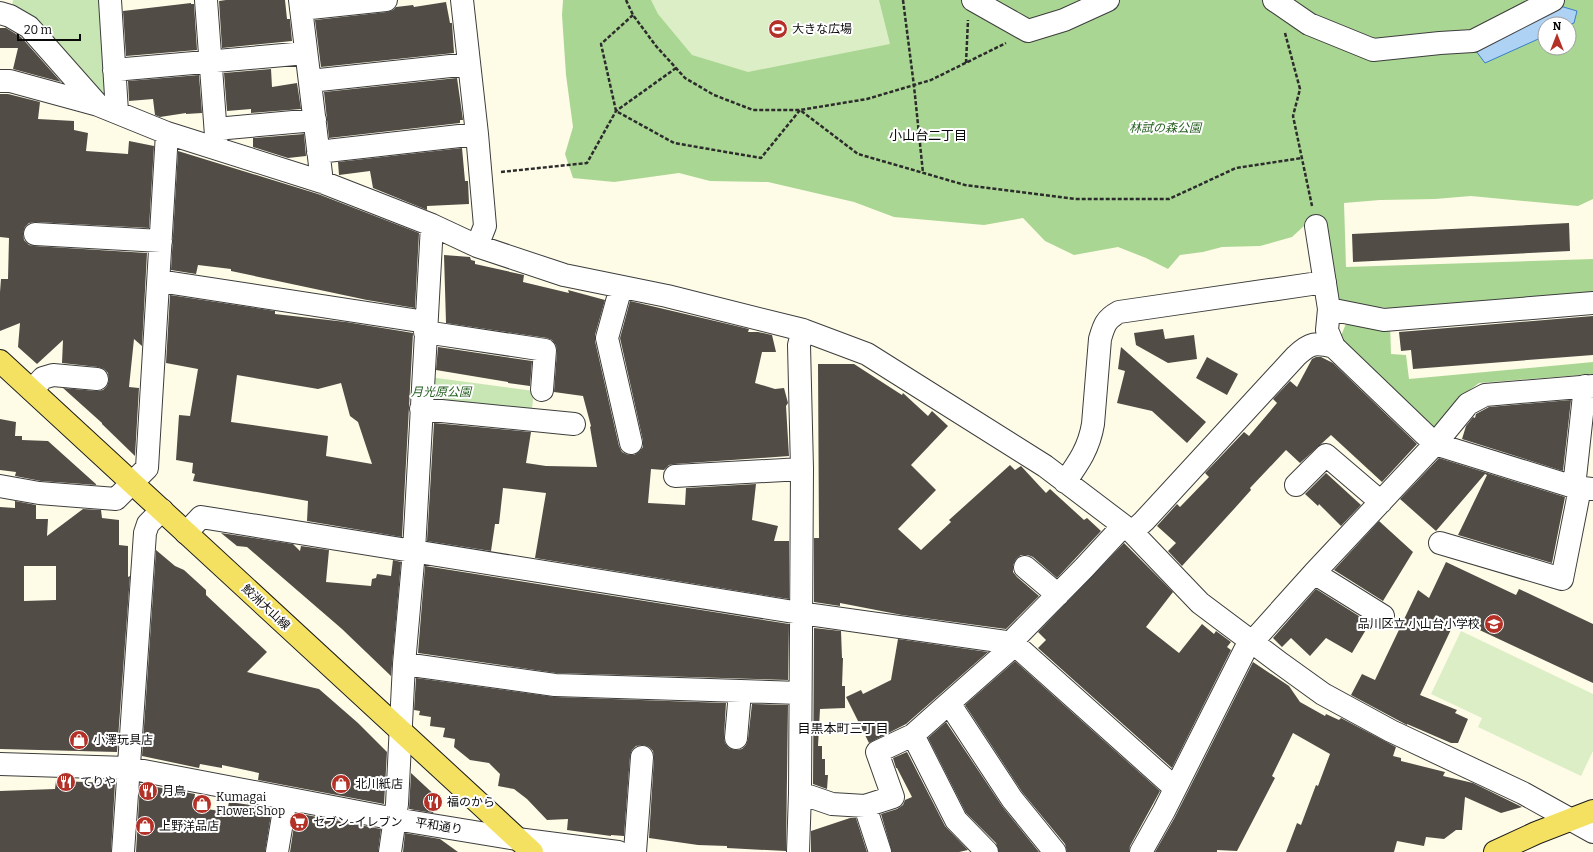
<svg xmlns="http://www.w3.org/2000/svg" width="1593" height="852" viewBox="0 0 1593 852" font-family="Bitter,'Noto Sans JP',serif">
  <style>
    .green { fill: #c8e6b3 }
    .forest { fill: #aad693; fill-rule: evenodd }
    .pitch { fill: #dbeec5 }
    .water { fill: #aed2f4; stroke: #387ec8 }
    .building { fill: #524c47; fill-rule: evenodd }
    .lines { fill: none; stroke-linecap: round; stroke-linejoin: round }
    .minor-casing { stroke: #3d3d3d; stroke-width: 24 }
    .major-casing { stroke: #1b1b1b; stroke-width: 24 }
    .path { stroke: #2c2c2c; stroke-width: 2.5; stroke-dasharray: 4 2; stroke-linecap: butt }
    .minor { stroke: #fff; stroke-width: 22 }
    .major { stroke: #f4e161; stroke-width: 22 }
    .labels { text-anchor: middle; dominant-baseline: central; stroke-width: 4; stroke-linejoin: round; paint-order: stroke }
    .poi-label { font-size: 12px; fill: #0a0a0a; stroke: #fff; text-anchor: start }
    .park-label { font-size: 12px; font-style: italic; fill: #245e1e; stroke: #fff }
    .street-label { font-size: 12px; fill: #0a0a0a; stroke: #fff }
    .neighbourhood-label { font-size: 13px; fill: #0a0a0a; stroke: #fff }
  </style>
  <rect width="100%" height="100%" fill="#fefce7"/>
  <path class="green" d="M13,0H103L110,110L10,16Z
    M429,377L534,391L531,418L426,404Z"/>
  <path class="forest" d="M563,0H1593V199L1578,206L1471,196L1435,199L1380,200L1344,203L1346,267L1593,259V298L1388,308L1334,303L1316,215L1292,237L1260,246L1222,247L1203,252L1180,255L1168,269L1146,258L1118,247L1074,255L1045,241L1023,218L984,225L894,217L854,202L768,182L710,181L679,173L614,182L573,178L565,154L573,127L566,75L562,15ZM1545,24H1569V48H1545Z
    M1347,321L1390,324L1391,354L1406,355L1409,379L1593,362V374L1479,383L1464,394L1434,434L1339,341Z"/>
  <path class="pitch" d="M651,0H879L890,44L748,72L692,55L658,14Z
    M1461,631L1593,694V751L1581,776L1478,727L1482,718L1431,694Z"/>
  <path class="water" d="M1560,6L1577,11L1574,23L1569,25L1545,24V36L1485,63L1476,51Z"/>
  <path class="building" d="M226,0H285L287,19H290L292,41L222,48L219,1Z
    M446,2L450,23H452L454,53L321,67L315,20L387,12L393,10L396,7L413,5L414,7Z
    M191,3V4H194L197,50L126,56L123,11Z
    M0,28H6L21,37L61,82L13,69L18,48H0Z
    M271,69L272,87L297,83L301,109L251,113V109L227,111L224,73Z
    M199,75L202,113L186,114V113L160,117L155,115L153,99L129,101L128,81Z
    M457,78L463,120H460V123L329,138L324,92Z
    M0,94H8L40,102L38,119L74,121V130L88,133L86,151L128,154L129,141L154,146L149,228L36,222L29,223L25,227L23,233L24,240L29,245L34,246L147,253L142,346L134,339L129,387L139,388L135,456L102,424V423L63,388L96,391L103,390L107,386L109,380L108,373L104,369L98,367L62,363L63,340L37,364L18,347L20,323L0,331V292L1,279H8L9,238L0,237Z
    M304,134L306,156L288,158L253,147V138Z
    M462,148L465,181H468L469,204L427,206V210L373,188L370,171L339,175L338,162Z
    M178,151L318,194L419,233L415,308L367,300L231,271V269L198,265L196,274L171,270Z
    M1569,223L1570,251L1353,262L1352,234Z
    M444,255L470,257L471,260L475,261V264L524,275L523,282L569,293L568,290L605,300L595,335V341L619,446L622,452L628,455H634L639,452L643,447V441L620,338L630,301L749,329L748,332H758L772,335L776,352H762L755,383L775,389L784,388L788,403L786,406L789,456L674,464L669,465L664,470L651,469L648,503L685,505L686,488L756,484L752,520L778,526L774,541H789V599L535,558L546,493L503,488L499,524H495L491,551L427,541L434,423L531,432L526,463L546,466L597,467L590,427L591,426L583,396L554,392L557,351L556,345L552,340L547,338L446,323Z
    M170,295L275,311V314L346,322L413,333L402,537L307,521L308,501L193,481L195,474L192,473L193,463L176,460L179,415L190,416L198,369L166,363ZM237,375L318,389L341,383L350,416L358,422L372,464L326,456L328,436L231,422Z
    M1593,316V355L1413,369L1411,350L1401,351L1399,332Z
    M1163,329L1165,339L1194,335L1197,359L1168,363L1136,345L1134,333Z
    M438,347L532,361L530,386L508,383V382L436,370Z
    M1121,347L1206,422L1187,443L1152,411L1117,403L1125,371L1118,369Z
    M1207,357L1238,374L1227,395L1196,378Z
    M1321,357L1333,363L1417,444L1382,482L1331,435L1300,463L1286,450L1250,488L1251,490L1234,509L1182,566L1168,551L1176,543L1157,526L1177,504L1180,507L1209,477L1205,473L1244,432L1249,436L1277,403L1273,399L1290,381L1297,387L1312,359L1316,357Z
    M818,364H854L902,395L903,393L928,416L932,411L948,426L911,465L936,490L898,529L921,550L951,522L949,520L1010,465L1015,470L1021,466L1046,493L1050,489L1084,520L1087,518L1101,531L1057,578L1033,557L1028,555H1021L1016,559L1013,565V572L1017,577L1039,596L1006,629L902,615L840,603V606L814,602V538H819Z
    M1571,400L1563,471L1462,439L1466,426L1473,417L1475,418L1476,414L1489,407Z
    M0,419L16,422L15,436H22V440L48,441L97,485L41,481L15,476L16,472L0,470Z
    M1439,458L1565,497L1552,563L1458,535L1487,475L1485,474L1436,531L1400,499Z
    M1326,473L1361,505L1341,526L1319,504L1318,506L1305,494Z
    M15,501L36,505V519H48L47,536L83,509L101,510L102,518L119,520V545L128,546V577L130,576L117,752L0,749V507L15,508ZM24,566H56V600L24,601Z
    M1379,521L1413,552L1383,601L1334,570Z
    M221,533L293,544L300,551L301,546L329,550L326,582L371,586L372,579L376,578L377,574L391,576L393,560L401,562L391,676L342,629L247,547L237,546Z
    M1124,543L1173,592L1146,627L1179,653L1202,624L1214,634L1216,631L1231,642L1227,647L1231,650L1172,768L1038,648L1046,640L1038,632Z
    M156,550L175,566L184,570L206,590V595L267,652L247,672L319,689L358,723L387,752L384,804L258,780L259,773L222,765V768L200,764L199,768L142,756Z
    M1446,562L1516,595L1519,589L1593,624V683L1456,619L1420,695L1457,710L1455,713L1468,719L1458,743H1451L1407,724V725L1351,695L1362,674L1375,680L1418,590L1429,598Z
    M425,566L789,624L788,680L556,673L418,653Z
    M1316,589L1370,623L1352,653L1326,638L1310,656L1291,638L1282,647L1273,638Z
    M814,628L841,631L842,658H843L842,686H845V708L820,709L818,746H822V759H825V775H828L827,789L813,784Z
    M898,639L988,652L906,724L869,743L846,697L861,690L863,694L891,680Z
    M1015,661L1160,791L1130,846L1129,852H1067L1065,844L1022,792L965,705Z
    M1253,662L1289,686L1300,702L1325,716L1326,714L1339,720L1341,718L1396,747L1393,756L1401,758V761L1445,772L1443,776L1473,783L1522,807L1501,813L1465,797L1462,830H1456L1444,839L1426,837L1424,846L1397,841L1394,852H1286L1297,823L1301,825L1316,785L1318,786L1330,754L1293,733L1272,776L1275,778L1237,851L1217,850V852H1155L1175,817Z
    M416,678L555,697L726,703L724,737L725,743L729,748L735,750L742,749L746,745L748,739L752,704L788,705L786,851L727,848V846L698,845L649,838L654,758L653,751L649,747L643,745L636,746L632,750L630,756L624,836L611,835V836L567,830L568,819L547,820L527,799L514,789L498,786L500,774L489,763L470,760L454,747L455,739L443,737L445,728L430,726L431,717L419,715L420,711L414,710Z
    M946,722L1002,806L1039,852H999L996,843L966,813L928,738Z
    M907,752L945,826L968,850L959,852H892L881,814L897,809L903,805L905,800L912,797L897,768H896L893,758Z
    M411,773L439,799L433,813L409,809Z
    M56,781L115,783L111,852H0V791L55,789Z
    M140,784L195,794L193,807L227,812L229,802L272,808L265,852H136Z
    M296,813L381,829L378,852H290Z
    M850,818H856L867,852H811V831Z
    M405,833L440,839L458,852H403Z"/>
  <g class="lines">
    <defs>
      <path id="minor" d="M110,0L117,112
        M206,0L217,149
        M300,0L322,182
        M462,0L477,134L485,226L477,246
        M973,0L1028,31L1064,20L1108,0
        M1274,0L1309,24L1373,50L1440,43L1473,41L1553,0
        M301,9L386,0
        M0,13L10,16L29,27L98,105L167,133L322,182L432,225L477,246L564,275L667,296L803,330L867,354L1045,466L1132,532L1200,603L1280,663L1323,694L1391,731L1523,793L1593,832
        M114,70L306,53
        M0,81H10L98,105
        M310,81L469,64
        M216,129L315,120
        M318,152L477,134
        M1316,226L1329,309L1327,330L1334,347
        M35,234L161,241
        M159,281L426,322
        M621,287L607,338L631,443
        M1329,309L1384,320L1593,303
        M425,332L545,350L542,390
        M32,390L43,378L53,375L97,379
        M421,409L574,424
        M675,476L802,469
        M1065,482C1079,462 1089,448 1093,424L1100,339C1104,325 1106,319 1119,312L1325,282
        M1296,485L1326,455L1381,502
        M0,486L39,493L116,499L147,468L167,133
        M1574,487L1585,386
        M1132,532L1144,521L1296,356C1310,343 1315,342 1334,347L1435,444L1574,487L1593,489
        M186,533L201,517L800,613L1013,643L1175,788
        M1440,543L1562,579L1580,488
        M1025,567L1058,595
        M1314,573L1383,616
        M404,664L555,685L800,693
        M949,703L913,735L956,820L987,852
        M736,738L740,692
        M0,764L128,768L395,819L517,839L618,852
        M800,793L832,804L865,806L893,797L877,752L913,735
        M865,806L880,852
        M123,852L145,533L148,524L162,510
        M277,852L286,798
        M390,852L397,804L404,664L414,551L432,225
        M635,852L642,757
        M798,852L800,793L802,469L799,345L803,330
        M1055,852L1012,799L949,703L1009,650L1016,637L1084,568L1123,526
        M1141,852L1164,811L1245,650L1314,573L1435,444L1468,404L1485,395L1593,386"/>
      <path id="major" d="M0,361L532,852
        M1495,852L1536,833L1593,811"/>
    </defs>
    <use href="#minor" class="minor-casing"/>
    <use href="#major" class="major-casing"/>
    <path class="path" d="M626,0L633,15L656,46L685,78L714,95L753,110H800L867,99L931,80L1006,43
      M903,0L914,86L923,173
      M633,15L601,44L616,111L674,143L761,158L800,110L858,154L965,185L1075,199H1169L1236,168L1302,158
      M1285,33L1300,89L1293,116L1312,206
      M966,63L968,20
      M501,172L587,163L616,111L676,68"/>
    <use href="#minor" class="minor"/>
    <use href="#major" class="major"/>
  </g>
  <defs>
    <symbol id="stadium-disc" viewBox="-11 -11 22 22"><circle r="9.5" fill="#b43128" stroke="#fff"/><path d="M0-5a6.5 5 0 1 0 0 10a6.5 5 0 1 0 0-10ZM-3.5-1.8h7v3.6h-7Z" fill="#fff"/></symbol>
    <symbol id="school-disc" viewBox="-11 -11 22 22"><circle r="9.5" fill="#b43128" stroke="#fff"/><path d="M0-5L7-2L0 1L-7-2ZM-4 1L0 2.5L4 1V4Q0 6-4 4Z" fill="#fff"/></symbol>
    <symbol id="shop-disc" viewBox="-11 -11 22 22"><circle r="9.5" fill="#b43128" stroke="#fff"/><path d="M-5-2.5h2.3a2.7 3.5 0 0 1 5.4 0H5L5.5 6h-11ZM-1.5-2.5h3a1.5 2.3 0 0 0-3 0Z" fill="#fff"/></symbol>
    <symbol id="restaurant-disc" viewBox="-11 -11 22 22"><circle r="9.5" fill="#b43128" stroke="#fff"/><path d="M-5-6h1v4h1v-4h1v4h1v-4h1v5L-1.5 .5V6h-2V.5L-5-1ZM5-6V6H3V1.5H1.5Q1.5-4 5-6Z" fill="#fff"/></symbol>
    <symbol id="supermarket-disc" viewBox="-11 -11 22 22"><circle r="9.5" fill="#b43128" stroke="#fff"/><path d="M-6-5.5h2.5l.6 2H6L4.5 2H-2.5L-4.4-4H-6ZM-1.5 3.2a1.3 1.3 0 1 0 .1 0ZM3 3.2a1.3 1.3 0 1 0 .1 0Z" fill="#fff"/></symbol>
  </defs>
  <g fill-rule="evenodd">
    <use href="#stadium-disc" x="767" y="18" width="22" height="22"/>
    <use href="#school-disc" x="1483" y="613" width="22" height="22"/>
    <use href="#shop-disc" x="68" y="729" width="22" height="22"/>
    <use href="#restaurant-disc" x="55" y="771" width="22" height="22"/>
    <use href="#shop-disc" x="330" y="773" width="22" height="22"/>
    <use href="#restaurant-disc" x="137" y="780" width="22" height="22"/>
    <use href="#restaurant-disc" x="422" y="791" width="22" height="22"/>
    <use href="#shop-disc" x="191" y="793" width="22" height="22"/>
    <use href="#supermarket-disc" x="288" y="811" width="22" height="22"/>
    <use href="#shop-disc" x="134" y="815" width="22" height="22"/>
  </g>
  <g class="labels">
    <g class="poi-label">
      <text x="792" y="29">大きな広場</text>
      <text x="1480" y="624" text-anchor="end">品川区立 小山台小学校</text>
      <text x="93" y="740">小澤玩具店</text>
      <text x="80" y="782">てりや</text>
      <text x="355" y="784">北川紙店</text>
      <text x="162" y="791">月鳥</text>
      <text x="216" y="797">Kumagai<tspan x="216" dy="14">Flower Shop</tspan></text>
      <text x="447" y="802">福のから</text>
      <text x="313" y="822">セブン-イレブン</text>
      <text x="159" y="826">上野洋品店</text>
    </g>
    <g class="park-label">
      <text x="1165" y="128">林試の森公園</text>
      <text x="441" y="392">月光原公園</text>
    </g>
    <g class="street-label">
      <text transform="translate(266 607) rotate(43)">鮫洲大山線</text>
      <text transform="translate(439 826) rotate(9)">平和通り</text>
    </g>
    <g class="neighbourhood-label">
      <text x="928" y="135">小山台二丁目</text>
      <text x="843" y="728">目黒本町三丁目</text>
    </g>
  </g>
  <g transform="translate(1557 36)"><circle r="19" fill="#ffffff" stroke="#9d9d9d"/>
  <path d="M0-3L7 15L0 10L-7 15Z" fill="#b43128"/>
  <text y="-6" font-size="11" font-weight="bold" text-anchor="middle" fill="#0a0a0a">N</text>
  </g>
  <path d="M18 34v6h62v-6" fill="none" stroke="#0a0a0a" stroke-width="2"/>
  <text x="24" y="34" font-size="12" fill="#0a0a0a" stroke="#ffffff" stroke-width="3" paint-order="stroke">20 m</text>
</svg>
